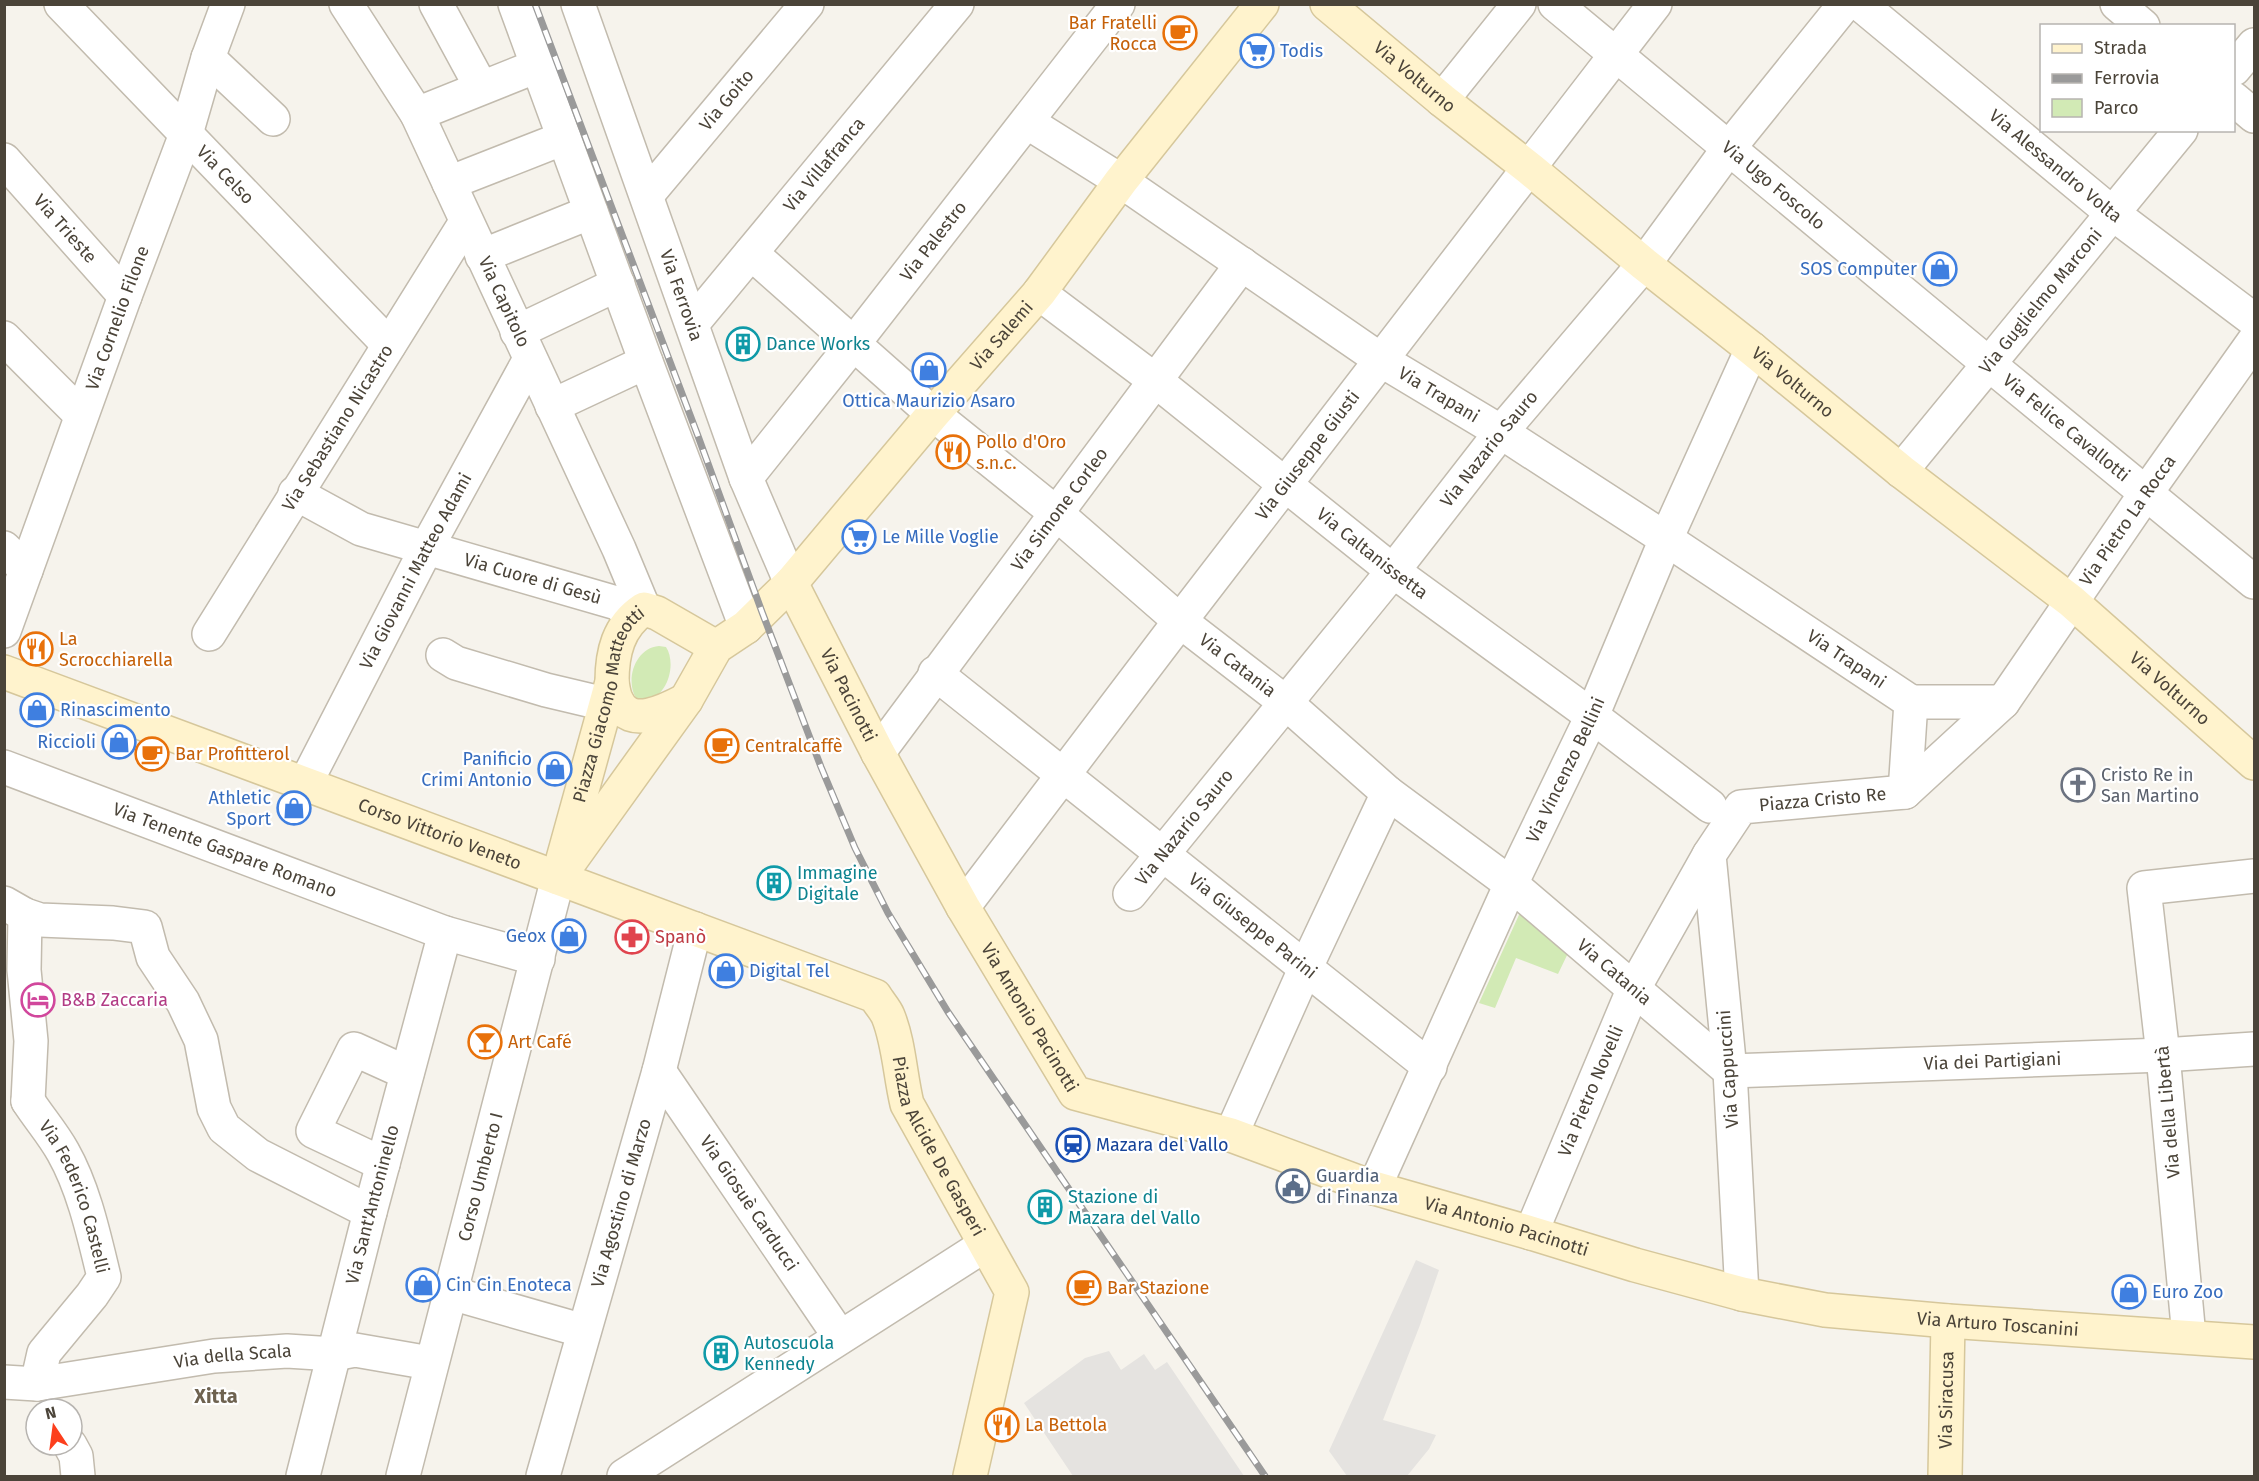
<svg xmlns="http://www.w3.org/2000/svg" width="2259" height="1481" viewBox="0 0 2259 1481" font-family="'Fira Sans',sans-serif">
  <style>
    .green { fill: #d2eab5 }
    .parking { fill: #e5e3e0 }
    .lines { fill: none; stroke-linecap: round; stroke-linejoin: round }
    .street-casing { stroke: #c2bbae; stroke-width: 36 }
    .secondary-casing { stroke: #d6c79b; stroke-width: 36 }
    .street { stroke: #fff; stroke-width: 33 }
    .secondary { stroke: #fff3cd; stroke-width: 33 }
    .rail-casing { stroke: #9a9a9a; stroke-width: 7 }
    .rail { stroke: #fff; stroke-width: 4.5; stroke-dasharray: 14; stroke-linecap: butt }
    .labels { text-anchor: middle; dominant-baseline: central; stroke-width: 4.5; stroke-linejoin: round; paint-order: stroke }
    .food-label { font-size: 18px; fill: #c56008; stroke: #fff; text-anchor: start }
    .shop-label { font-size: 18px; fill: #366cbe; stroke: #fff; text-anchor: start }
    .street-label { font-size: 18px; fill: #4b4439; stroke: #fff }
    .culture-label { font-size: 18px; fill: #0d838f; stroke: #fff; text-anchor: start }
    .worship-label { font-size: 18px; fill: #5b616d; stroke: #fff; text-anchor: start }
    .health-label { font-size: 18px; fill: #be3a42; stroke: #fff; text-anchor: start }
    .hotel-label { font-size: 18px; fill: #b23c85; stroke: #fff; text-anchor: start }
    .transit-label { font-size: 18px; fill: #164399; stroke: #fff; text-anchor: start }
    .service-label { font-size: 18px; fill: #4e5e75; stroke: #fff; text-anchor: start }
    .neighbourhood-label { font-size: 20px; font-weight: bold; fill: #6e6250; stroke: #fff }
  </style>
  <rect width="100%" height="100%" fill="#f6f3ec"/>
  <path class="green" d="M659,646L666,647C679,667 663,709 636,698C625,680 635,648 659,646Z
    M1523,906L1570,949L1558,974L1516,958L1495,1008L1479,1003Z"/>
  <path class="parking" d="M1416,1260L1439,1270L1420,1325L1383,1420L1436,1435L1429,1449L1407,1476H1347L1329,1451Z
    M1109,1351L1121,1370L1144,1354L1155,1370L1167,1362L1244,1476H1073L1024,1403L1085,1358Z"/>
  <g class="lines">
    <defs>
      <g id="street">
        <path id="s1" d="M61,4L389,345"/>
        <path id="s2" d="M346,4L417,114L619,549L644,609"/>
        <path d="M436,4L481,87"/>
        <path d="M515,4L646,362L746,627"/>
        <path id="s3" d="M578,4L746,478L791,583"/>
        <path id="s4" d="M1555,4L1990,365L2254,582"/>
        <path id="s5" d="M1860,4L2112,213L2254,320"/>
        <path d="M2117,4L2143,26"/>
        <path d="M208,58L273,119"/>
        <path d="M2234,69L2254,45"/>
        <path d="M2234,99L2254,116"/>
        <path d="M1442,100L1519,4"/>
        <path d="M417,114L537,66"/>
        <path id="s6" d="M1027,122L1121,181L1381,360L1501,432L1666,539L1911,702"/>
        <path id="s7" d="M4,160L125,296"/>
        <path d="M449,183L564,138"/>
        <path id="s8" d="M647,195L807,4"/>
        <path id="s9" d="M751,253L933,414L1056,513L1180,621L1285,702L1388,793L1511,884L1730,1071L2163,1055L2254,1049"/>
        <path d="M482,256L591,212"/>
        <path id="s10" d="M1039,293L1156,381L1393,571L1592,716L1710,806"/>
        <path id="s11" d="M692,324L957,4"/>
        <path d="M517,332L618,284"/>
        <path d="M4,338L81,415"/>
        <path d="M552,406L646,362"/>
        <path id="s12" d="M1901,471L2181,130"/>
        <path id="s13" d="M746,478L854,343L1118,4"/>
        <path id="s14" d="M295,493L361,529L620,604L630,618"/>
        <path d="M4,548L26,570"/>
        <path id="s15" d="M4,631L125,296L186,134L208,58L228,4"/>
        <path id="s16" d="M209,634L466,222"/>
        <path d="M443,655L456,663L546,690L605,704"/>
        <path id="s17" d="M935,673L1430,1067"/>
        <path d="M1911,702H2003"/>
        <path id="s18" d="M878,753L1242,264"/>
        <path id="s19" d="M4,767L445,933L538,959"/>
        <path id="s20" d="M305,784L426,549L530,359"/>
        <path d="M1905,792L1911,702"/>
        <path id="s21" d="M1130,894L1393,571L1501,432L1644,264L1729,148L1845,4"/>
        <path d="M4,903L25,915L40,920L113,923L145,927L153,957L183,1002L201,1040L214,1108L224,1128L258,1155L370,1212"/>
        <path id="s22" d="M963,907L1180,621L1655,4"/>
        <path d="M25,915L24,970L31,1041L28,1101"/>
        <path id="s23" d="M659,1071L840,1337"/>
        <path id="s24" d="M28,1101C39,1118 53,1134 63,1152C84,1189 94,1236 104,1277L92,1295L44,1353L37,1384"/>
        <path d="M1231,1135L1306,967L1388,793"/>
        <path d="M383,1164L313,1131L354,1049L407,1073"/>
        <path id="s25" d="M1374,1188L1511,884L1592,716L1666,539L1752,349"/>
        <path id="s26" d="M1531,1233L1634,988L1709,855"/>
        <path d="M451,1293L584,1331"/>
        <path id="s27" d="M1742,1294L1730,1071L1709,855L1741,807L1905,792L2003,702L2146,493L2254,341"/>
        <path d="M2189,1337L2163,1055L2144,888L2254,876"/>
        <path id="s28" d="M4,1382L37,1384L214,1356L287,1351L334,1354L355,1350L430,1363"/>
        <path d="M70,1445L76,1456L78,1476"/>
        <path id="s29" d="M303,1476L370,1212L445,933"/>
        <path id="s30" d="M403,1476L558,878"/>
        <path id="s31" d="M543,1476L659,1071L695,929"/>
        <path d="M624,1476L985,1245"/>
      </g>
      <g id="secondary">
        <path id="s32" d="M1327,4L1442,100L1530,169L1644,264L1752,349L1901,471L2071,601L2254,763"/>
        <path id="s33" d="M791,583L878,753L963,907L1075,1093L1231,1135L1374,1188L1531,1233L1635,1265L1742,1294L1825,1310L1948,1321L2254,1342"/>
        <path id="s34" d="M4,672L875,996C879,1003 885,1009 888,1016C899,1043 900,1075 907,1104L1012,1292L970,1476"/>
        <path d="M612,682C613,688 614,696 617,701C630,730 667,710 686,700"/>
        <path id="s35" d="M563,859L612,682C612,653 618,626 644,609L657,613L716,647"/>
        <path id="s36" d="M558,878L686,700L716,647L746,627L791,583L933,414L1039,293L1121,181L1262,4"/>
        <path id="s37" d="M1945,1476L1948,1321"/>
      </g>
    </defs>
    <use href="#street" class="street-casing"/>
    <use href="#secondary" class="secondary-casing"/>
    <use href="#street" class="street"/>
    <use href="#secondary" class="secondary"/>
    <defs>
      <path id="rail" d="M535,4L698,436L762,612L821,767L855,848L888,913L948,1012L1265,1476"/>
    </defs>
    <use href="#rail" class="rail-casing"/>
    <use href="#rail" class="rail"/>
  </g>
  <defs>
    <symbol id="cafe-ring" viewBox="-11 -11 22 22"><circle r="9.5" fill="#fff" stroke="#e8710a" stroke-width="1.5"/><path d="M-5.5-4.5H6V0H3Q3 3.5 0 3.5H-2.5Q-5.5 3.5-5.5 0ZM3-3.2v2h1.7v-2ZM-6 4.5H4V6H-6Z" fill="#e8710a"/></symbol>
    <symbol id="supermarket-ring" viewBox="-11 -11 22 22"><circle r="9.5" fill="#fff" stroke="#3f7fe0" stroke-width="1.5"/><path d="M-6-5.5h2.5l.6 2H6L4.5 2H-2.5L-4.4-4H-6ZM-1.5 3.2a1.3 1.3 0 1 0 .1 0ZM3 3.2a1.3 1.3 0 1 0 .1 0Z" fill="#3f7fe0"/></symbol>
    <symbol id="shop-ring" viewBox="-11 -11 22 22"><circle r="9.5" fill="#fff" stroke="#3f7fe0" stroke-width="1.5"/><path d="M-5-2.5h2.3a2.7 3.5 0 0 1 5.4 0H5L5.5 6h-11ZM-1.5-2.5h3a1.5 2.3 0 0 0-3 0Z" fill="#3f7fe0"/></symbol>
    <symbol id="building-ring" viewBox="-11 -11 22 22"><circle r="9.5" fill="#fff" stroke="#0f9aa8" stroke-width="1.5"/><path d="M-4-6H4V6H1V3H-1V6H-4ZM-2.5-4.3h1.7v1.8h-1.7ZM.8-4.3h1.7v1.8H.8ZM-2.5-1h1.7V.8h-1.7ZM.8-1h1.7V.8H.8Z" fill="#0f9aa8"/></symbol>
    <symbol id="restaurant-ring" viewBox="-11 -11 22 22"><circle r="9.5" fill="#fff" stroke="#e8710a" stroke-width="1.5"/><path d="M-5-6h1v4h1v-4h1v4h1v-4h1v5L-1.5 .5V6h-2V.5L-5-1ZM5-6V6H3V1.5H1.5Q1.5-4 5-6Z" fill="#e8710a"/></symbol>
    <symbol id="church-ring" viewBox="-11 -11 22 22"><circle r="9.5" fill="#fff" stroke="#6b7280" stroke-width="1.5"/><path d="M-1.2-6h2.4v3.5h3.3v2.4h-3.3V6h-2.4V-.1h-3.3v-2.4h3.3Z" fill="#6b7280"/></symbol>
    <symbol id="pharmacy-ring" viewBox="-11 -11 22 22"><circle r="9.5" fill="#fff" stroke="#e0444e" stroke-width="1.5"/><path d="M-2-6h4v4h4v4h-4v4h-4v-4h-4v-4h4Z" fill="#e0444e"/></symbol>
    <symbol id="hotel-ring" viewBox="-11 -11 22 22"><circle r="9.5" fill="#fff" stroke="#d1479c" stroke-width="1.5"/><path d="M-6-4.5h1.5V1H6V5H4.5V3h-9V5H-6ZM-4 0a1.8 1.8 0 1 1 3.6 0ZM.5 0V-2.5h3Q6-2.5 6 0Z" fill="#d1479c"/></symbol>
    <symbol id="bar-ring" viewBox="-11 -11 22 22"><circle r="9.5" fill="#fff" stroke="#e8710a" stroke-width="1.5"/><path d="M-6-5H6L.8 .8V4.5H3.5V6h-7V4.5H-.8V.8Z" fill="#e8710a"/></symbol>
    <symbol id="station-ring" viewBox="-11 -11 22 22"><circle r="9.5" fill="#fff" stroke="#1a4fb4" stroke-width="1.5"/><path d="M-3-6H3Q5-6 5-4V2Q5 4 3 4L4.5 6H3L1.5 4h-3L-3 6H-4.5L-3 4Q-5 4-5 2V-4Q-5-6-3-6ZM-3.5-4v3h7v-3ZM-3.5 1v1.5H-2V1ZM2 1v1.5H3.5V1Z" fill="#1a4fb4"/></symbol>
    <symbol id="civic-ring" viewBox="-11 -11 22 22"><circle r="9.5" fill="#fff" stroke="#5c6f8a" stroke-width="1.5"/><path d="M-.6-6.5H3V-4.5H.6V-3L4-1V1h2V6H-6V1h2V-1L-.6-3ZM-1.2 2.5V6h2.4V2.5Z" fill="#5c6f8a"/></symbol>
  </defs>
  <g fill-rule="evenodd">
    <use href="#cafe-ring" x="1161" y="14" width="38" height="38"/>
    <use href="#supermarket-ring" x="1238" y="32" width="38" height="38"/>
    <use href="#shop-ring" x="1921" y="250" width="38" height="38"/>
    <use href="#building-ring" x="724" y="325" width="38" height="38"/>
    <use href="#shop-ring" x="910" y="351" width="38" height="38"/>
    <use href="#restaurant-ring" x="934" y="433" width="38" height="38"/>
    <use href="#supermarket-ring" x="840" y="518" width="38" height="38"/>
    <use href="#restaurant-ring" x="17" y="630" width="38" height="38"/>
    <use href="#shop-ring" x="18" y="691" width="38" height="38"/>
    <use href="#shop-ring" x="100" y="723" width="38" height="38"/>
    <use href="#cafe-ring" x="703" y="727" width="38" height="38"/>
    <use href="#cafe-ring" x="133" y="735" width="38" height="38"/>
    <use href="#shop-ring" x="536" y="750" width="38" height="38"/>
    <use href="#church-ring" x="2059" y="766" width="38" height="38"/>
    <use href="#shop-ring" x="275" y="789" width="38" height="38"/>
    <use href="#building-ring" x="755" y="864" width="38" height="38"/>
    <use href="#shop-ring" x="550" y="917" width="38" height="38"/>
    <use href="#pharmacy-ring" x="613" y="918" width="38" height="38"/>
    <use href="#shop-ring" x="707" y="952" width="38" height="38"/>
    <use href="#hotel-ring" x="19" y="981" width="38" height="38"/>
    <use href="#bar-ring" x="466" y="1023" width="38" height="38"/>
    <use href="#station-ring" x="1054" y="1126" width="38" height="38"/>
    <use href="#civic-ring" x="1274" y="1167" width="38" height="38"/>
    <use href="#building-ring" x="1026" y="1188" width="38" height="38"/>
    <use href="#shop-ring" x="404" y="1266" width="38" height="38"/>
    <use href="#cafe-ring" x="1065" y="1269" width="38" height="38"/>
    <use href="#shop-ring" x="2110" y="1273" width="38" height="38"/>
    <use href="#building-ring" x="702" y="1334" width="38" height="38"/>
    <use href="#restaurant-ring" x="983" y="1406" width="38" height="38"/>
  </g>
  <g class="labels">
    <g class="food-label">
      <text x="1157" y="23" text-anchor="end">Bar Fratelli<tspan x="1157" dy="21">Rocca</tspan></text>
      <text x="976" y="442">Pollo d'Oro<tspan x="976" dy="21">s.n.c.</tspan></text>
      <text x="59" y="639">La<tspan x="59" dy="21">Scrocchiarella</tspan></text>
      <text x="745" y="746">Centralcaffè</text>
      <text x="175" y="754">Bar Profitterol</text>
      <text x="508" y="1042">Art Café</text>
      <text x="1107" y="1288">Bar Stazione</text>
      <text x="1025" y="1425">La Bettola</text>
    </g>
    <g class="shop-label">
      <text x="1280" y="51">Todis</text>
      <text x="1917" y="269" text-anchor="end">SOS Computer</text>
      <text x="929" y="401" text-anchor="middle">Ottica Maurizio Asaro</text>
      <text x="882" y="537">Le Mille Voglie</text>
      <text x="60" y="710">Rinascimento</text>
      <text x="96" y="742" text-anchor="end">Riccioli</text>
      <text x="532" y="759" text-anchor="end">Panificio<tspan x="532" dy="21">Crimi Antonio</tspan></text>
      <text x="271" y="798" text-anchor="end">Athletic<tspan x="271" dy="21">Sport</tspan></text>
      <text x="546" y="936" text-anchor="end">Geox</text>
      <text x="749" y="971">Digital Tel</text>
      <text x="446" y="1285">Cin Cin Enoteca</text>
      <text x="2152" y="1292">Euro Zoo</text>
    </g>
    <g class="street-label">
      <text stroke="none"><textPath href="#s32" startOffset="114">Via Volturno</textPath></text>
      <text stroke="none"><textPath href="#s8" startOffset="124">Via Goito</textPath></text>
      <text stroke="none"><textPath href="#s11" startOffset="207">Via Villafranca</textPath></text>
      <text stroke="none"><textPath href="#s5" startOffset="254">Via Alessandro Volta</textPath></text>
      <text stroke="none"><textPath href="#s1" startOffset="237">Via Celso</textPath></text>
      <text stroke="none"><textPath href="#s4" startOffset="284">Via Ugo Foscolo</textPath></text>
      <text stroke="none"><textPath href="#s7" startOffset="92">Via Trieste</textPath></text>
      <text stroke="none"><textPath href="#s13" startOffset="302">Via Palestro</textPath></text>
      <text stroke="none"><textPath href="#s3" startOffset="309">Via Ferrovia</textPath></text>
      <text stroke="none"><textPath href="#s12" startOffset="220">Via Guglielmo Marconi</textPath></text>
      <text stroke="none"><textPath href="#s2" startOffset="338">Via Capitolo</textPath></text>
      <text stroke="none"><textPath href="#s15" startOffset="333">Via Cornelio Filone</textPath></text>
      <text stroke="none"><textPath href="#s36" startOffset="704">Via Salemi</textPath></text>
      <text stroke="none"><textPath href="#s32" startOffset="600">Via Volturno</textPath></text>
      <text stroke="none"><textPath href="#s6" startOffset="494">Via Trapani</textPath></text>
      <text stroke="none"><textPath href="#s16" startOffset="243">Via Sebastiano Nicastro</textPath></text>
      <text stroke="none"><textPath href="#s4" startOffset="664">Via Felice Cavallotti</textPath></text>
      <text stroke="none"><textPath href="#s21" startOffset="572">Via Nazario Sauro</textPath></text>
      <text stroke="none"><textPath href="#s22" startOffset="568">Via Giuseppe Giusti</textPath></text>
      <text stroke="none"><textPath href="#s18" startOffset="304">Via Simone Corleo</textPath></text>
      <text stroke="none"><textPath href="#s27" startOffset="1016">Via Pietro La Rocca</textPath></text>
      <text stroke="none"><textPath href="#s10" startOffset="423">Via Caltanissetta</textPath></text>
      <text stroke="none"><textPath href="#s20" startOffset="240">Via Giovanni Matteo Adami</textPath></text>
      <text stroke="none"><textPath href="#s14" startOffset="254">Via Cuore di Gesù</textPath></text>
      <text stroke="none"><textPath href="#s6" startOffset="980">Via Trapani</textPath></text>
      <text stroke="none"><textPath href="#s9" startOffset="638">Via Catania</textPath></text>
      <text stroke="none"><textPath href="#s32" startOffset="1086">Via Volturno</textPath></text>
      <text stroke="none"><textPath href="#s33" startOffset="126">Via Pacinotti</textPath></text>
      <text stroke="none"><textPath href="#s35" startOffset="162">Piazza Giacomo Matteotti</textPath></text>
      <text stroke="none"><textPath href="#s25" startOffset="460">Via Vincenzo Bellini</textPath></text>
      <text stroke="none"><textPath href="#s27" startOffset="580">Piazza Cristo Re</textPath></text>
      <text stroke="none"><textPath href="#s21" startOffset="86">Via Nazario Sauro</textPath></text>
      <text stroke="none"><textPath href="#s34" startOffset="465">Corso Vittorio Veneto</textPath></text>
      <text stroke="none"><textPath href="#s19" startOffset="236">Via Tenente Gaspare Romano</textPath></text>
      <text stroke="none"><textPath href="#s17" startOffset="406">Via Giuseppe Parini</textPath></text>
      <text stroke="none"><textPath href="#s9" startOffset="1124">Via Catania</textPath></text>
      <text stroke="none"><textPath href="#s33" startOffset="496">Via Antonio Pacinotti</textPath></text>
      <text stroke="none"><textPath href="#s9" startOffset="1539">Via dei Partigiani</textPath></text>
      <text transform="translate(1728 1069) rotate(-94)">Via Cappuccini</text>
      <text stroke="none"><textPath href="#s26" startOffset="154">Via Pietro Novelli</textPath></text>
      <text transform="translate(2168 1112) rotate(-95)">Via della Libertà</text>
      <text stroke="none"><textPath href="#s34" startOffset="1094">Piazza Alcide De Gasperi</textPath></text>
      <text stroke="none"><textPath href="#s30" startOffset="309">Corso Umberto I</textPath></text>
      <text stroke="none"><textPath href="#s24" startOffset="108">Via Federico Castelli</textPath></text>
      <text stroke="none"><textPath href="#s31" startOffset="284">Via Agostino di Marzo</textPath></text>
      <text stroke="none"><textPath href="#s29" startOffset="280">Via Sant'Antoninello</textPath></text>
      <text stroke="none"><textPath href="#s23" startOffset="160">Via Giosuè Carducci</textPath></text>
      <text stroke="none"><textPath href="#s33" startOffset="1036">Via Antonio Pacinotti</textPath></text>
      <text stroke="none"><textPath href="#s33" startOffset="1539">Via Arturo Toscanini</textPath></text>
      <text stroke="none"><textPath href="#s28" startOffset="231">Via della Scala</textPath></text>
      <text stroke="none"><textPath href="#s37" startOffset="76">Via Siracusa</textPath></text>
    </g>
    <g class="culture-label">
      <text x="766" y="344">Dance Works</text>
      <text x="797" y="873">Immagine<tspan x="797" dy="21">Digitale</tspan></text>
      <text x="1068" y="1197">Stazione di<tspan x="1068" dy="21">Mazara del Vallo</tspan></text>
      <text x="744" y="1343">Autoscuola<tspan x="744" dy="21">Kennedy</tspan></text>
    </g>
    <g class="worship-label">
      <text x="2101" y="775">Cristo Re in<tspan x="2101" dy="21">San Martino</tspan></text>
    </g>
    <g class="health-label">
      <text x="655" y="937">Spanò</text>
    </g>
    <g class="hotel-label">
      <text x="61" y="1000">B&amp;B Zaccaria</text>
    </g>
    <g class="transit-label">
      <text x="1096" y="1145">Mazara del Vallo</text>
    </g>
    <g class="service-label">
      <text x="1316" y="1176">Guardia<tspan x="1316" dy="21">di Finanza</tspan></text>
    </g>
    <g class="neighbourhood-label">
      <text x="216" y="1396">Xitta</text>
    </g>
  </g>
  <rect width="2259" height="1481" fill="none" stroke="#4b4439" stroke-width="12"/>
  <rect x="2040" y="24" width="195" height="108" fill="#ffffff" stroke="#b7b4b0" stroke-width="1.5"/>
  <rect x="2052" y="44" width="30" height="9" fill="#fff3cd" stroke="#b7b4b0" stroke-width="1.5"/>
  <text x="2094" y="54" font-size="18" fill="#4b4439">Strada</text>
  <rect x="2052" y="74" width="30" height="9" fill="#9a9a9a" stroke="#b7b4b0" stroke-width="1.5"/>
  <text x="2094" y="84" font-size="18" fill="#4b4439">Ferrovia</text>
  <rect x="2052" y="99" width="30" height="18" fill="#d2eab5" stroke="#b7b4b0" stroke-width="1.5"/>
  <text x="2094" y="114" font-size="18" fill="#4b4439">Parco</text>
  <g transform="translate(54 1427) rotate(347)"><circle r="28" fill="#ffffff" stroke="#b7b4b0" stroke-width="1.5"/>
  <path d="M0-4.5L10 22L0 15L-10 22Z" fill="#fc3f1d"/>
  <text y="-9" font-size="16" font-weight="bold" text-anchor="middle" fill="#4b4439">N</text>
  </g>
</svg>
